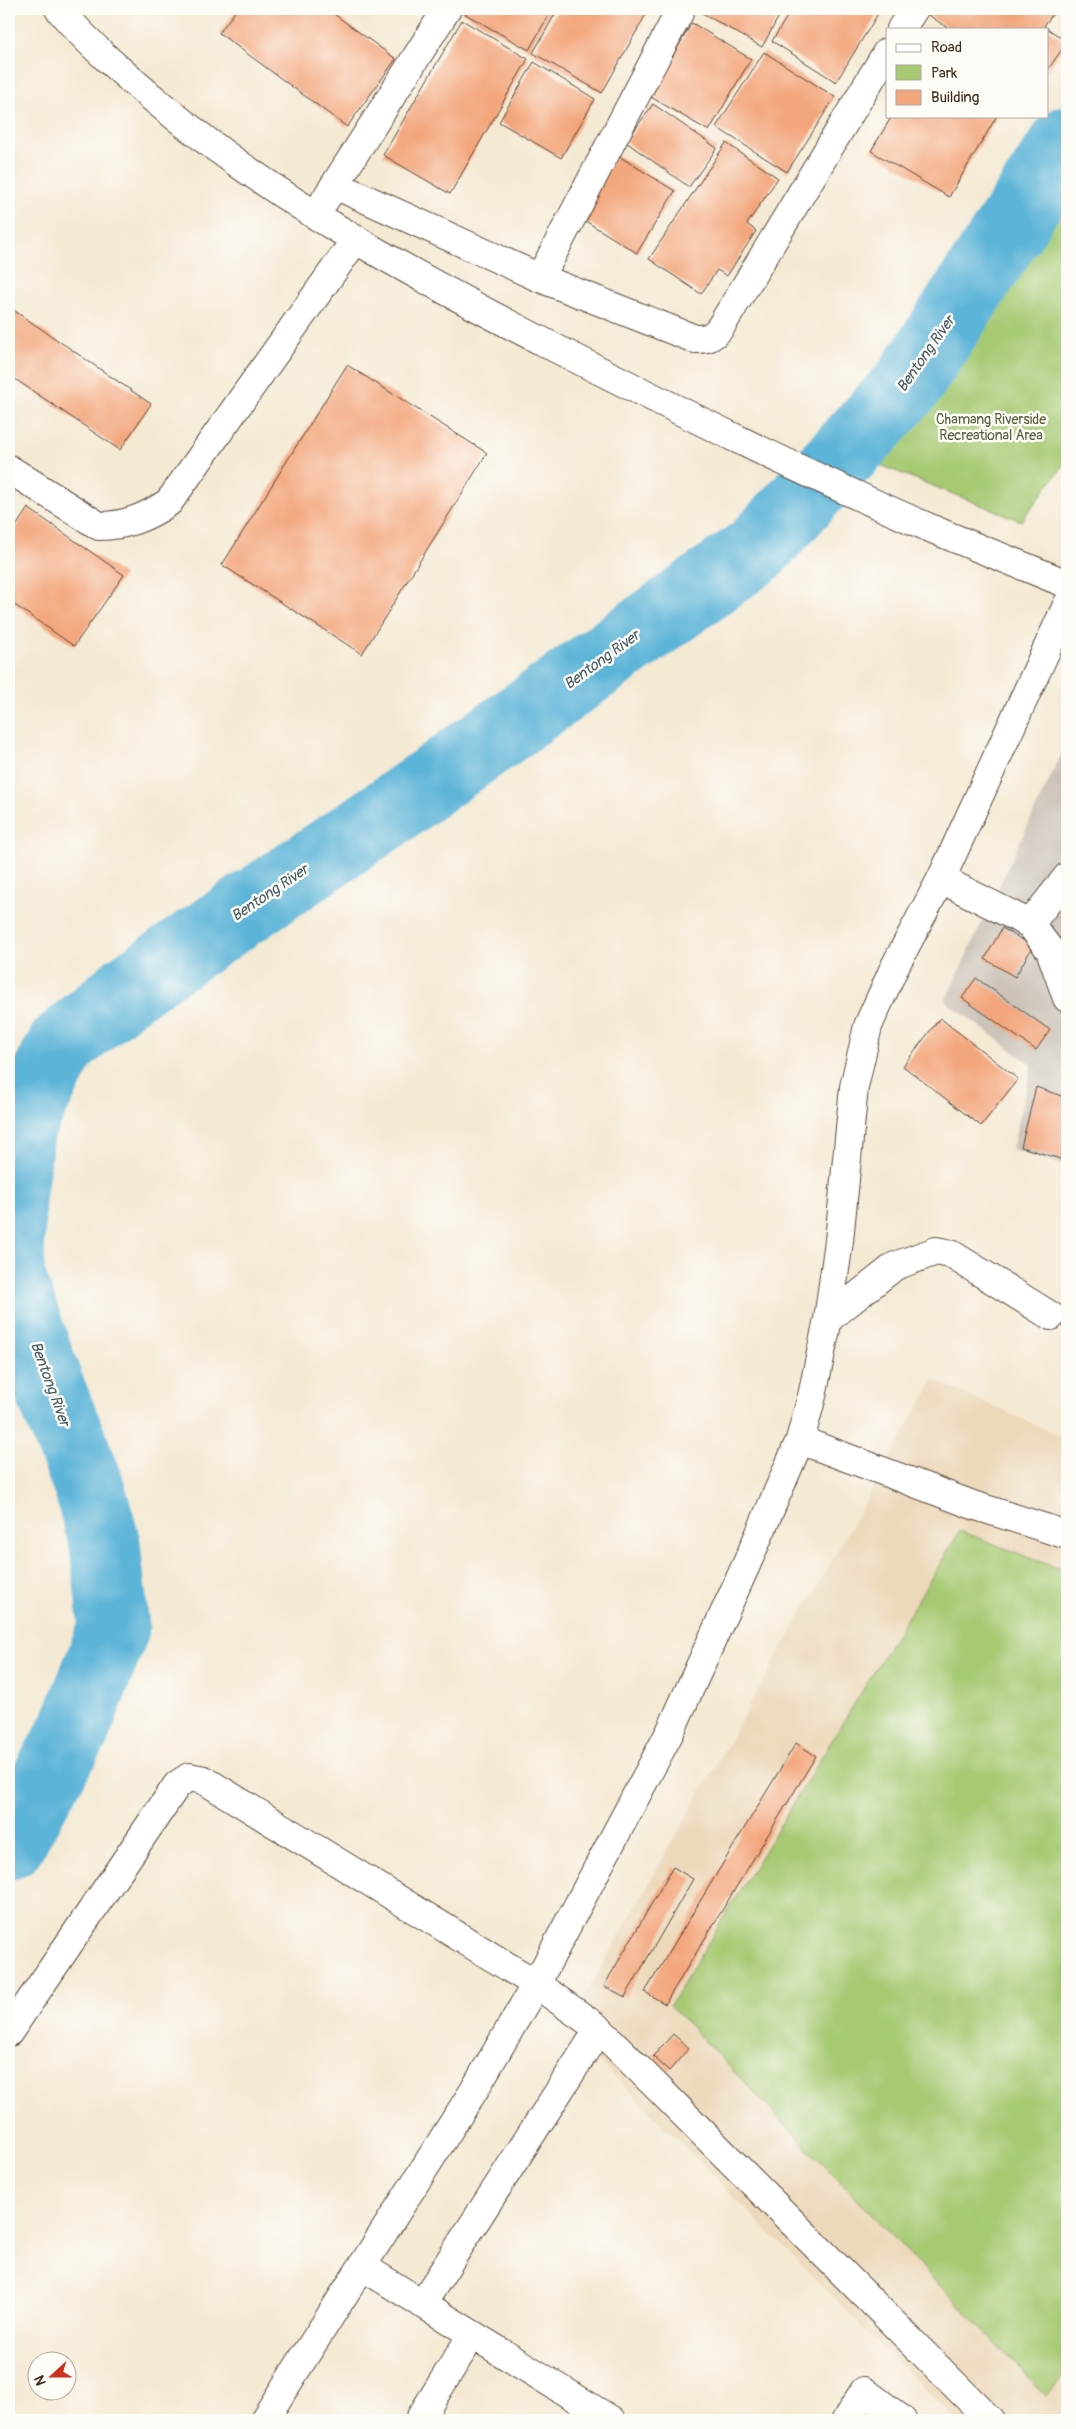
<svg xmlns="http://www.w3.org/2000/svg" width="1076" height="2429" viewBox="0 0 1076 2429" font-family="Pangolin,sans-serif">
  <style>
    .built { fill: #ecd8ba }
    .industrial { fill: #cbc3b8 }
    .green { fill: #a6c972; stroke: #707a48 }
    .lines { fill: none; stroke-linecap: round; stroke-linejoin: round }
    .river { stroke: #5bb4d8; stroke-width: 71 }
    .building { fill: #f3a67b }
    .minor-casing { stroke: #574739; stroke-width: 30 }
    .minor { stroke: #fff; stroke-width: 28 }
    .labels { text-anchor: middle; dominant-baseline: central; stroke-width: 5; stroke-linejoin: round; paint-order: stroke }
    .park-label { font-size: 14px; fill: #5b5a37; stroke: #fdfcf7 }
    .water-label { font-size: 15px; font-style: italic; fill: #465a5f; stroke: #fdfcf7 }
  </style>
  <rect width="100%" height="100%" fill="#fdfcf7"/>
  <filter id="ink" filterUnits="userSpaceOnUse"><feTurbulence type="fractalNoise" baseFrequency=".02" numOctaves="2"/><feDisplacementMap in="SourceGraphic" scale="10" xChannelSelector="R" yChannelSelector="G"/><feConvolveMatrix kernelMatrix="1 2 1 2 8 2 1 2 1" color-interpolation-filters="sRGB"/></filter>
  <filter id="wash" filterUnits="userSpaceOnUse"><feTurbulence type="fractalNoise" baseFrequency=".0096" numOctaves="4" result="noise"/><feDisplacementMap in="SourceGraphic" scale="20" xChannelSelector="R" yChannelSelector="G"/><feGaussianBlur stdDeviation="1.12" result="paint"/><feColorMatrix in="noise" values="0 0 0 0 0 0 0 0 0 0 0 0 0 0 0 0 0 1.4 0 .05"/><feComposite in="paint" operator="in"/></filter>
  <g filter="url(#wash)">
    <rect width="100%" height="100%" fill="#f4e9d3"/>
    <path class="built" d="M934,1380L1067,1439V2420H955L567,2028Z"/>
    <path class="industrial" d="M1067,742V1166L1012,1149L1032,1065L945,1001Z"/>
    <path class="green" d="M1067,181V461L1021,521L875,463Z
      M960,1531L1067,1572V2372L1045,2395L670,2005Z"/>
    <g class="lines">
      <path class="river" d="M9,1844L74,1731L114,1628L105,1544L88,1483L47,1382L9,1274L10,1199L20,1126L63,1044L128,989L385,815L756,550L908,384L1067,141"/>
    </g>
    <g id="blocks">
      <path class="building" d="M237,9H327L396,59L347,127L219,33Z
        M461,9H552L529,50L460,11Z
        M558,9H649L602,93L533,53Z
        M695,9H783L762,47Z
        M792,9H881L836,82L772,41Z
        M920,9H1056L1044,26L1067,42L1047,71V29H949Z
        M462,20L528,59L450,194L383,155Z
        M692,23L751,59L709,131L649,96Z
        M764,52L835,97L787,172L716,127Z
        M534,62L595,99L561,158L499,122Z
        M653,104L717,148L689,187L626,142Z
        M892,116H997L949,197L871,151Z
        M726,143L778,178L747,224L756,231L727,276L717,270L701,294L649,259Z
        M617,155L675,191L637,253L579,217Z
        M9,307L151,404L120,450L9,375Z
        M347,365L487,453L362,654L222,565Z
        M28,508L124,575L74,646L9,601V537Z
        M1002,928L1033,946L1015,977L985,959Z
        M976,978L1050,1030L1036,1050L962,998Z
        M940,1018L1018,1079L981,1126L903,1066Z
        M1036,1087L1067,1098V1161L1021,1147Z
        M796,1743L816,1756L665,2004L645,1992Z
        M673,1867L693,1879L625,1997L604,1986Z
        M673,2034L689,2048L669,2071L653,2056Z"/>
    </g>
  </g>
  <g filter="url(#ink)">
    <use href="#blocks" fill-opacity="0" stroke="#574739" stroke-width="1"/>
    <g class="lines">
      <defs>
        <path id="minor" d="M59,9C89,45 125,75 161,105C281,204 417,277 555,348C681,412 807,475 937,531C980,549 1024,566 1067,584
          M901,29L914,9
          M335,185L540,278L695,339C707,339 712,338 720,328L887,52
          M325,200L447,9
          M540,278L681,9
          M9,469L99,526C126,526 147,517 169,502L356,239
          M941,879L1030,924L1050,950L1067,998
          M1030,924L1067,877
          M828,1319L895,1266L936,1251L951,1254L1051,1316
          M800,1440L973,1505L1067,1535
          M9,2032L177,1785L189,1777L204,1780L536,1984L599,2029L990,2420
          M363,2267L611,2420
          M422,2304L599,2029
          M264,2420L473,2092L536,1984L670,1732L747,1563L800,1440L812,1396L828,1319L839,1241L854,1087L868,1026L895,966L941,879L1067,605
          M419,2420L472,2335
          M846,2420L864,2391L902,2420"/>
      </defs>
      <use href="#minor" class="minor-casing"/>
      <use href="#minor" class="minor"/>
    </g>
  </g>
  <g class="labels">
    <g class="park-label">
      <text x="991" y="419">Chamang Riverside<tspan x="991" dy="16">Recreational Area</tspan></text>
    </g>
    <g class="water-label">
      <text transform="translate(926 354) rotate(-55)">Bentong River</text>
      <text transform="translate(602 660) rotate(-36)">Bentong River</text>
      <text transform="translate(270 893) rotate(-34)">Bentong River</text>
      <text transform="translate(50 1384) rotate(70)">Bentong River</text>
    </g>
  </g>
  <rect width="1076" height="2429" fill="none" stroke="#fdfcf7" stroke-width="30"/>
  <rect x="886" y="28" width="162" height="90" fill="#fdfcf7" stroke="#afa8a0"/>
  <rect x="896" y="44" width="25" height="8" fill="#ffffff" stroke="#afa8a0"/>
  <text x="931" y="52" font-size="15" fill="#3b2a1e">Road</text>
  <rect x="896" y="65" width="25" height="15" fill="#a6c972" stroke="#afa8a0"/>
  <text x="931" y="78" font-size="15" fill="#3b2a1e">Park</text>
  <rect x="896" y="90" width="25" height="15" fill="#f3a67b" stroke="#afa8a0"/>
  <text x="931" y="102" font-size="15" fill="#3b2a1e">Building</text>
  <g transform="translate(52 2376) rotate(249)"><circle r="24" fill="#fdfcf7" stroke="#afa8a0"/>
  <path d="M0-4L9 19L0 12L-9 19Z" fill="#c8321e"/>
  <text y="-8" font-size="14" font-weight="bold" text-anchor="middle" fill="#3b2a1e">N</text>
  </g>
</svg>
